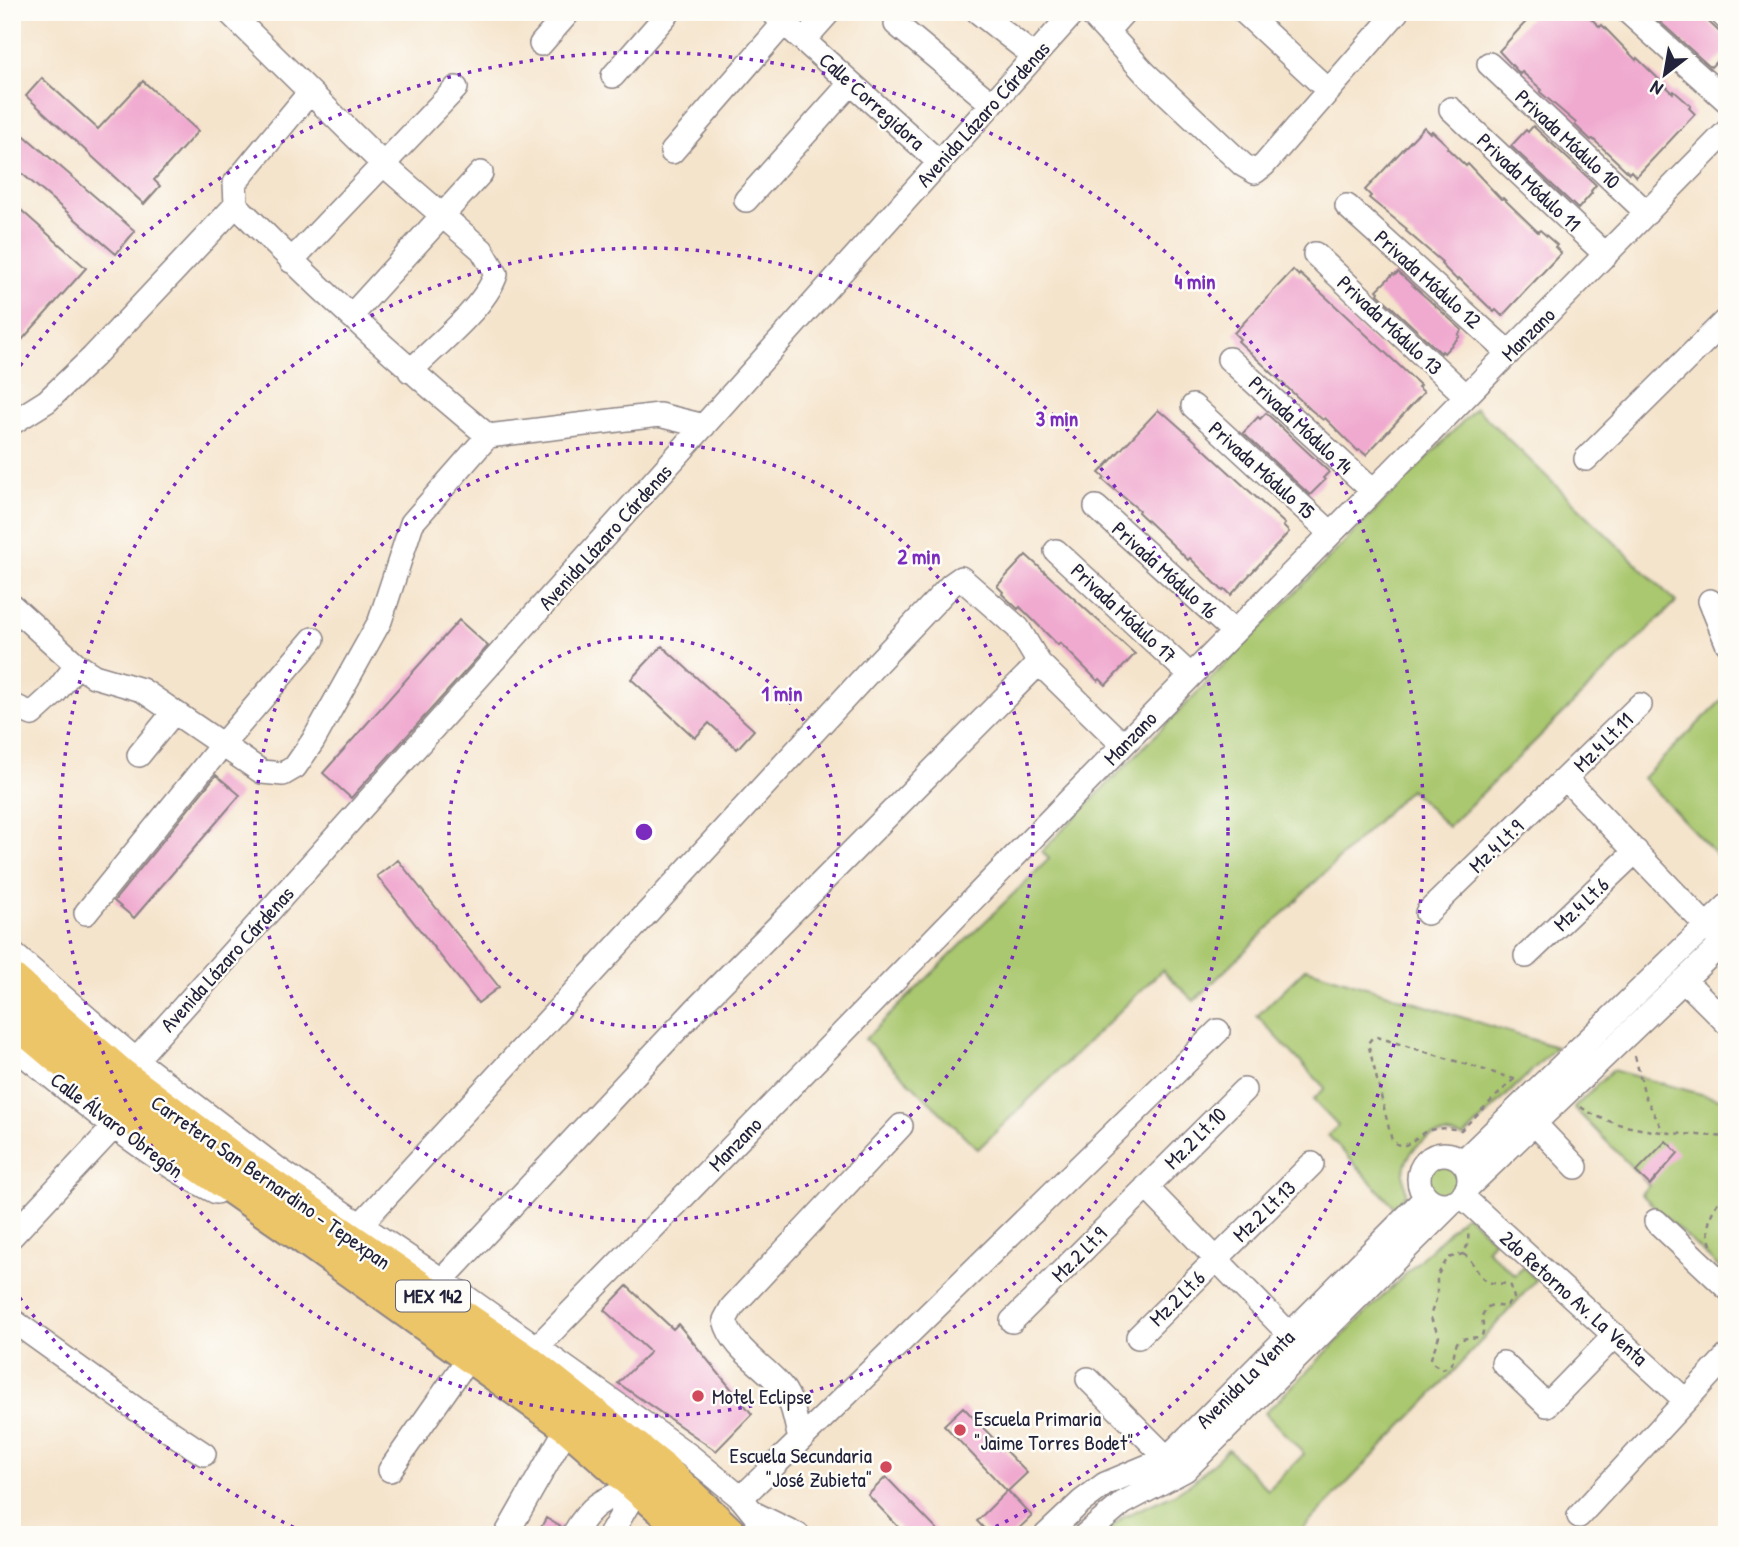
<svg xmlns="http://www.w3.org/2000/svg" width="1739" height="1547" viewBox="0 0 1739 1547" font-family="'Patrick Hand',sans-serif">
  <style>
    .green { fill: #aac870; stroke: #667556; stroke-width: 2 }
    .building { fill: #f0a9cf }
    .lines { fill: none; stroke-linecap: round; stroke-linejoin: round }
    .minor-casing { stroke: #8c8384; stroke-width: 26 }
    .highway-casing { stroke: #8c8384; stroke-width: 37 }
    .path { stroke: #8c8384; stroke-width: 2.5; stroke-dasharray: 5 5; stroke-linecap: butt }
    .minor { stroke: #fff; stroke-width: 23 }
    .highway { stroke: #edc569; stroke-width: 33 }
    .ring { fill: none; stroke: #7b2cbf; stroke-width: 3.5; stroke-dasharray: 3.5 7 }
    .poi-dot { fill: #d1495b; stroke: #fdfcf7; stroke-width: 2.5 }
    .labels { text-anchor: middle; dominant-baseline: central; stroke-width: 5; stroke-linejoin: round; paint-order: stroke }
    .shield { fill: #fdfcf7; stroke: #646373; stroke-width: 2 }
    .shield-label { font-size: 19px; font-weight: bold; fill: #22223b }
    .street-label { font-size: 21px; fill: #22223b; stroke: #fdfcf7 }
    .poi-label { font-size: 21px; fill: #22223b; stroke: #fdfcf7; text-anchor: start }
    .centre { fill: #7b2cbf; stroke: #fdfcf7; stroke-width: 3.5 }
    .ring-label { font-size: 21px; text-anchor: middle; font-weight: bold; fill: #7b2cbf; stroke: #fdfcf7; stroke-width: 5; stroke-linejoin: round; paint-order: stroke }
  </style>
  <rect width="100%" height="100%" fill="#fdfcf7"/>
  <filter id="ink" filterUnits="userSpaceOnUse"><feTurbulence type="fractalNoise" baseFrequency=".0143" numOctaves="2"/><feDisplacementMap in="SourceGraphic" scale="14" xChannelSelector="R" yChannelSelector="G"/><feConvolveMatrix kernelMatrix="1 2 1 2 8 2 1 2 1" color-interpolation-filters="sRGB"/></filter>
  <filter id="wash" filterUnits="userSpaceOnUse"><feTurbulence type="fractalNoise" baseFrequency=".00686" numOctaves="4" result="noise"/><feDisplacementMap in="SourceGraphic" scale="28" xChannelSelector="R" yChannelSelector="G"/><feGaussianBlur stdDeviation="1.57" result="paint"/><feColorMatrix in="noise" values="0 0 0 0 0 0 0 0 0 0 0 0 0 0 0 0 0 1.4 0 .05"/><feComposite in="paint" operator="in"/></filter>
  <g filter="url(#wash)">
    <rect width="100%" height="100%" fill="#f5e4cc"/>
    <path class="green" d="M1476,408L1676,602L1448,827L1410,789L1194,1001L1162,970L978,1149L865,1039L1049,859L1042,851Z
      M1727,695V866L1643,778Z
      M1306,968L1556,1047L1464,1137C1459,1137 1453,1134 1447,1134C1426,1133 1406,1151 1404,1172C1403,1180 1406,1188 1406,1195L1394,1207L1328,1135L1338,1126L1313,1100L1325,1088L1257,1016Z
      M1612,1070L1727,1101V1275L1641,1194L1649,1185L1574,1108Z
      M1428 1180a15 15 0 1 1 30 0a15 15 0 1 1-30 0Z
      M1464,1216H1468L1494,1240L1486,1249L1515,1275L1524,1267L1536,1280L1435,1392L1297,1535H1104L1124,1516L1174,1494L1193,1482L1228,1449L1268,1490L1304,1454L1265,1413Z"/>
    <g id="blocks">
      <path class="building" d="M1535,12H1584L1600,27L1602,25L1636,60L1637,58L1673,93L1674,91L1691,106L1689,108L1695,114L1636,177L1631,171L1629,173L1593,139L1591,140L1575,125L1576,123L1540,92L1542,90L1522,72L1520,74L1499,51Z
        M1649,12H1698L1727,39V50L1711,67L1709,66Z
        M42,78L98,129L143,81L198,131L154,180L160,186L144,204L26,96Z
        M12,125L135,231L116,254L12,165Z
        M1533,126L1596,185L1591,191L1592,193L1578,209L1511,146L1526,130L1528,132Z
        M1424,127L1430,133L1432,131L1448,146L1447,148L1466,166L1468,164L1501,199L1503,198L1538,232L1540,230L1557,245L1555,247L1561,253L1502,316L1496,310L1494,312L1459,278L1457,280L1441,264L1442,262L1406,231L1407,229L1369,198L1371,196L1365,190Z
        M12,202L86,268L21,341L12,333Z
        M1293,270L1299,276L1300,274L1327,298L1420,385L1418,387L1424,392L1366,455L1360,450L1358,451L1325,418L1323,420L1310,409L1238,341L1240,339L1234,333Z
        M1398,272L1462,330L1458,335L1460,336L1444,353L1442,351L1441,353L1378,294L1379,292L1377,290L1393,274L1395,275Z
        M1158,410L1164,415L1165,414L1192,438L1285,524L1283,526L1289,532L1231,595L1225,589L1223,591L1190,558L1188,560L1177,549L1138,512L1139,510L1103,480L1105,478L1099,473Z
        M1266,413L1329,472L1323,478L1325,480L1310,495L1243,433L1258,417L1260,419Z
        M1026,555L1135,654L1106,685L1100,679L1098,681L1060,643L1058,645L1020,607L1018,609L1002,594L1003,592L997,586Z
        M459,620L488,646L351,798L323,773Z
        M662,646L754,730L737,749L709,723L695,738L631,679Z
        M216,775L240,795L134,918L114,901Z
        M398,860L499,987L478,1003L377,876Z
        M1666,1141L1678,1153L1650,1185L1636,1172Z
        M627,1286L673,1329L678,1324L752,1414L716,1451L618,1383L650,1352L604,1310Z
        M963,1407L1027,1473L1008,1491L1032,1516L1012,1535H990L977,1521L1007,1491L944,1425Z
        M886,1477L942,1535H906L868,1495Z
        M546,1518L561,1527L559,1535H537Z"/>
    </g>
  </g>
  <g filter="url(#ink)">
    <use href="#blocks" fill-opacity="0" stroke="#8c8384" stroke-width="2"/>
    <g class="lines">
      <defs>
        <path id="minor" d="M229,12L383,164L482,250L496,274C486,306 435,347 410,371
          M772,12L940,163
          M978,12L1034,56
          M1089,12L1145,73L1243,165L1255,172L1264,165L1397,12
          M1244,12L1329,91
          M1628,12L1727,101
          M1720,12L1727,19
          M896,24L992,104
          M1107,31L1124,12
          M804,40L829,12
          M541,44L569,12
          M1489,64L1647,213
          M613,76L669,12
          M310,92L235,183L236,205C316,286 400,363 488,436L659,415L704,426
          M1451,109L1606,255
          M672,152L784,23
          M746,200L851,83
          M1347,206L1509,353
          M1315,254L1466,396
          M291,261L456,88
          M351,316L481,173
          M1229,359L1373,491
          M1193,406L1331,533
          M12,423L47,401L93,357L236,205
          M1586,459L1727,319
          M1096,507L1234,632
          M1056,551L1191,676
          M1710,601L1727,643
          M12,606L77,665L94,676L142,690L262,772L283,774L295,767L313,741L380,621L412,523L488,436
          M12,705L32,714L55,693L77,665
          M139,755L174,712
          M1566,779L1716,936
          M86,913L222,745L313,639
          M1427,913L1640,705
          M12,953L136,1060L278,1169L442,1280L690,1456L741,1498L771,1535
          M1526,956L1636,851
          M1684,980L1727,1023
          M12,1045C78,1098 141,1154 216,1192
          M136,1060L1074,12
          M1535,1124L1576,1167
          M1419 1179a25 25 0 1 1 50 0a25 25 0 1 1-50 0Z
          M1462,1162L1727,906
          M1146,1187L1300,1345
          M1467,1188L1727,939
          M1462,1196L1685,1400
          M1656,1221L1727,1288
          M359,1226L879,661L951,585L961,578L1018,628L1039,663L1123,745
          M12,1236L125,1115
          M442,1280L696,1009L1039,663
          M12,1320L136,1409L204,1454
          M1012,1321L1244,1090
          M1138,1337L1312,1164
          M536,1348L1123,745L1727,131
          M1503,1363L1547,1405L1615,1335
          M1088,1379L1167,1458
          M800,1440C796,1423 793,1401 782,1387C764,1365 732,1349 725,1320L732,1307L901,1126
          M390,1470L470,1356
          M741,1498L1218,1031
          M757,1515L798,1535
          M1579,1516L1727,1356
          M506,1535L568,1426
          M573,1535C593,1501 603,1500 638,1487
          M610,1535L638,1487
          M1046,1535L1081,1502L1105,1484L1167,1458L1426,1197
          M1085,1535L1123,1503L1185,1470L1453,1202"/>
        <path id="highway" d="M12,980L121,1075L237,1162L527,1361L663,1470L731,1535
          M12,1018L126,1114L302,1236L568,1426L692,1535"/>
      </defs>
      <use href="#minor" class="minor-casing"/>
      <use href="#highway" class="highway-casing"/>
      <path class="path" d="M1635,1056L1645,1096L1663,1131
        M1514,1079L1461,1130C1449,1128 1438,1127 1427,1131C1413,1137 1407,1153 1392,1141L1368,1043L1372,1038L1377,1037L1514,1079L1520,1080
        M1581,1107C1619,1134 1681,1133 1727,1137
        M1711,1245C1704,1225 1712,1206 1727,1192
        M1463,1254C1474,1260 1475,1272 1485,1280C1493,1286 1503,1281 1511,1286L1514,1298L1505,1307L1492,1305L1486,1308L1482,1316C1486,1346 1480,1333 1459,1340C1450,1351 1459,1365 1442,1369L1432,1363L1431,1358L1439,1336L1430,1316L1437,1297V1276L1448,1258L1463,1254C1468,1246 1469,1240 1468,1229"/>
      <use href="#minor" class="minor"/>
      <use href="#highway" class="highway"/>
    </g>
  </g>
  <g class="ring">
    <circle cx="644" cy="832" r="195"/>
    <circle cx="644" cy="832" r="389"/>
    <circle cx="644" cy="832" r="584"/>
    <path d="M303 1532A779 779 0 0 1 14 1290M14 374A779 779 0 1 1 985 1532"/>
  </g>
  <g class="poi-dot">
    <circle cx="698" cy="1396" r="7"/>
    <circle cx="960" cy="1430" r="7"/>
    <circle cx="886" cy="1467" r="7"/>
  </g>
  <g class="labels">
    <rect class="shield" x="396" y="1280.5" width="74" height="31" rx="5"/>
    <g class="shield-label">
      <text x="433" y="1296">MEX 142</text>
    </g>
    <g class="street-label">
      <text transform="translate(872 101) rotate(42)">Calle Corregidora</text>
      <text transform="translate(983 114) rotate(-48)">Avenida Lázaro Cárdenas</text>
      <text transform="translate(1568 139) rotate(43)">Privada Módulo 10</text>
      <text transform="translate(1529 182) rotate(43)">Privada Módulo 11</text>
      <text transform="translate(1428 279) rotate(42)">Privada Módulo 12</text>
      <text transform="translate(1390 325) rotate(43)">Privada Módulo 13</text>
      <text transform="translate(1528 334) rotate(-45)">Manzano</text>
      <text transform="translate(1301 425) rotate(43)">Privada Módulo 14</text>
      <text transform="translate(1262 470) rotate(42)">Privada Módulo 15</text>
      <text transform="translate(605 537) rotate(-48)">Avenida Lázaro Cárdenas</text>
      <text transform="translate(1165 570) rotate(42)">Privada Módulo 16</text>
      <text transform="translate(1124 613) rotate(43)">Privada Módulo 17</text>
      <text transform="translate(1130 738) rotate(-46)">Manzano</text>
      <text transform="translate(1603 742) rotate(-45)">Mz.4 Lt.11</text>
      <text transform="translate(1496 846) rotate(-44)">Mz.4 Lt.9</text>
      <text transform="translate(1581 904) rotate(-44)">Mz.4 Lt.6</text>
      <text transform="translate(227 959) rotate(-48)">Avenida Lázaro Cárdenas</text>
      <text transform="translate(117 1125) rotate(37)">Calle Álvaro Obregón</text>
      <text transform="translate(1195 1138) rotate(-45)">Mz.2 Lt.10</text>
      <text transform="translate(735 1144) rotate(-46)">Manzano</text>
      <text transform="translate(271 1182) rotate(35)">Carretera San Bernardino - Tepexpan</text>
      <text transform="translate(1264 1211) rotate(-44)">Mz.2 Lt.13</text>
      <text transform="translate(1079 1254) rotate(-45)">Mz.2 Lt.9</text>
      <text transform="translate(1177 1298) rotate(-45)">Mz.2 Lt.6</text>
      <text transform="translate(1574 1298) rotate(42)">2do Retorno Av. La Venta</text>
      <text transform="translate(1245 1379) rotate(-45)">Avenida La Venta</text>
    </g>
    <g class="poi-label">
      <text x="712" y="1396">Motel Eclipse</text>
      <text x="974" y="1418">Escuela Primaria<tspan x="974" dy="24">"Jaime Torres Bodet"</tspan></text>
      <text x="872" y="1455" text-anchor="end">Escuela Secundaria<tspan x="872" dy="24">"José Zubieta"</tspan></text>
    </g>
  </g>
  <circle cx="644" cy="832" r="10" class="centre"/>
  <g class="ring-label">
    <text x="1195" y="289">4 min</text>
    <text x="1057" y="426">3 min</text>
    <text x="919" y="564">2 min</text>
    <text x="782" y="701">1 min</text>
  </g>
  <rect width="1739" height="1547" fill="none" stroke="#fdfcf7" stroke-width="42"/>
  <g transform="translate(1665 74) rotate(211)" stroke="#fdfcf7" stroke-width="5" paint-order="stroke">
  <path d="M0-5L12 26L0 18L-12 26Z" fill="#22223b"/>
  <text y="-10" font-size="19" font-weight="bold" text-anchor="middle" fill="#22223b">N</text>
  </g>
</svg>
